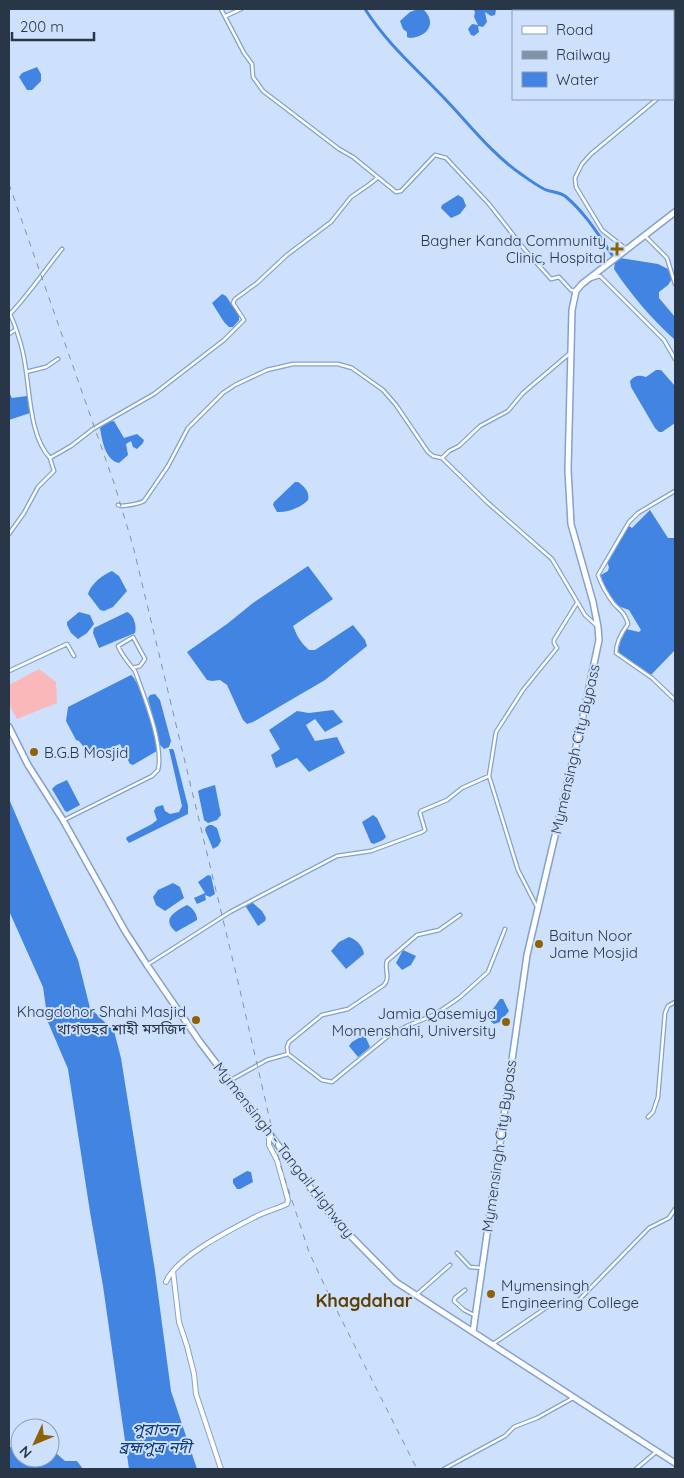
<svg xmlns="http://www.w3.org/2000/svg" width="684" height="1478" viewBox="0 0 684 1478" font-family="Quicksand,'Noto Sans Bengali',sans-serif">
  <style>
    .green { fill: #fab8ba }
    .water { fill: #4184e2 }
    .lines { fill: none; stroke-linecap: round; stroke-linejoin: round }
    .canal { stroke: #4184e2; stroke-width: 3 }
    .street-casing { stroke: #83a1cc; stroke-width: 5 }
    .secondary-casing { stroke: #83a1cc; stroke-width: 6 }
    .highway-casing { stroke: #83a1cc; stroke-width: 8 }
    .street { stroke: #fff; stroke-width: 2.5 }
    .secondary { stroke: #fff; stroke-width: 4 }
    .highway { stroke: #fff; stroke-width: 5 }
    .rail { stroke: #8292a9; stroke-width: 1; stroke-dasharray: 6 6; stroke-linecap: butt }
    .poi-dot { fill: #8d6207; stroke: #cee1fc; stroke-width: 2 }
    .labels { text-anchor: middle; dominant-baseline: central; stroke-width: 4; stroke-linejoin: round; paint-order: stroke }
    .poi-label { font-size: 15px; fill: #293648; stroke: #cee1fc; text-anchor: end }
    .street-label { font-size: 15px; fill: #293648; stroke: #cee1fc }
    .water-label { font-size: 16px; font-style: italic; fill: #0e3a76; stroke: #cee1fc }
    .quarter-label { font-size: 18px; font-weight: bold; fill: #5e4004; stroke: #cee1fc }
  </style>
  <rect width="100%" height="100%" fill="#cee1fc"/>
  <path class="green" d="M39,669L56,682L57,703L17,719L9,704V685Z"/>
  <path class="water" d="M418,9H423C438,23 427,37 410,38L407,37V32L403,29L400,21L410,12Z
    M473,9H481L483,10L482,9H496V10L495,15L491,16L485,12L487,22L483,27L478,26L479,32L474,36L471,35L468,29L472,24L478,25L474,17L475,12Z
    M37,67L41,74V81L32,90H27L19,77L22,73Z
    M458,195L463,198L466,206L460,214L451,218L441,208L442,205Z
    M620,258L658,264L670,270L672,279L668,285L659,292V298L675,317V340C652,319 631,295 614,269L615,262Z
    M222,294L226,296L239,316V320L233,327H229L224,322L212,303Z
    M656,370H661L675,386V423L662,432H659L655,428L631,387L630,381C635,375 639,375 646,377Z
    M9,392L12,398L27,396L30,413L9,420Z
    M114,421L124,438L137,434L144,440L143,443L137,449L133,447L131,441L126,444L128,455L119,463C105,460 102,440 100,428L108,422Z
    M295,482H298C304,486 310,492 308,500C302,507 287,513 277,512L273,505L274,502Z
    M650,510L668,538H675V650L651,675L622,655L618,651L622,636L626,629L639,632L641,630L629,610L618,606L604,587L601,575L608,571L609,567L607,562L619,539L629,526L632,528Z
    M308,566L333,599L293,626C297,636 301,643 309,650H315L353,625L365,640L367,646L325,680L253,722L247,724L243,720L227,685L220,680L212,681L207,680L187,652L227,624L253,603Z
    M112,571L119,576L127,591L113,607L104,611L100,610L88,594C91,584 102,575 112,571Z
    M79,612L90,615L94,624L87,633L78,639L71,633L67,625V622Z
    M127,612C134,615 137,626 135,633L99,648L93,633L94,628Z
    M131,675C141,682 157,738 157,751L133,765L130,764L120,744L91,756L79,741L76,740L66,721L68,707Z
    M155,694L160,700L171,741L169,747L164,749L160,745L148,698L150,695Z
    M333,710L343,722L325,732L315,719L306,725L315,741L337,737L345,753L309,772L297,758L276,768L271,755L280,749L269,730L297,711L309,713Z
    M169,749H173L174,751L188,806V814L129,843L126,839L127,837L152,824L157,820L154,811L156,807L163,805L165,811L170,814L179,812L182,806Z
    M67,780L80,805L67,812L65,811L52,789L56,785Z
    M215,785L221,815L217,820L208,823L204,820L198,791L202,789Z
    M9,799L78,960L90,1008L114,1031L121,1058L155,1271L171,1391L197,1469H129L103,1286L90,1212L68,1069L48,1022L43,987L9,911Z
    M373,815L377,818L386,837L383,840L374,844L371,843L362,822Z
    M209,825H212L217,828L221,841L218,846L213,849L205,830L206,827Z
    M208,875L211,876L215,894L210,897L205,895L206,900L197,904L194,898L205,893L198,882Z
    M173,883L180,887L184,898L165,911L156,905L153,897L158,890Z
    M253,903L262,911L266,918L265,921L258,926L246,907L247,904Z
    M187,905C192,907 198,915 197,920L176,932C161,919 174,912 187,905Z
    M349,937C356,939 363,946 364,954L346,969L331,951L339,942Z
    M403,950L416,956L411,965L402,970L396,963Z
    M500,999H503L509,1011L500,1022L494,1024L488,1019V1016Z
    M362,1036L366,1038L370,1047L358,1057L349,1046L352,1042Z
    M247,1171L251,1172L253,1182L240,1189H237L233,1183V1179Z
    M9,1447L20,1448V1458H50V1452L57,1454L65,1461H77L83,1469L90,1468L92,1469H9Z"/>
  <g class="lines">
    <path class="canal" d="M365,9C387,44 418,70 446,100C470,125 492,154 521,174C528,179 536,185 544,189C550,192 559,192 565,196C588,215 602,241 619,265"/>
    <defs>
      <path id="street" d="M221,9L244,53L252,64L253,77L263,91L339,149L353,157L396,192L401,191L435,155L446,158L489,204L525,250L551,279L559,277L571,290L576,291
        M621,9L623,11
        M226,16L241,9
        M673,83H675
        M645,236L667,258L675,284
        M626,249L602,230L576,187L575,178L582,164L591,154L657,99
        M590,279L600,276L664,340L675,359
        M9,312C16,326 23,349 25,364C30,393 30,437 50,458
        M10,314C30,293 44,271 62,249
        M9,334L15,330
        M26,372L46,367L58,359
        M442,458L449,451L459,446L480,426L508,411L523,393L569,354
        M675,491L638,513L629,522L598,575C602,586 607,595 614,604C621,611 625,613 628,624C622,632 616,642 616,653L652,678L675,700
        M118,505L121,506C128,505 137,505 144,501L168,466L188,428L223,393L235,385L267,370L293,364H338L352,368L383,390L396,405L428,452L433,456L442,458L488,503L552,559L585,615L597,626
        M9,534L24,513L38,487L54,471L50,458L71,446L93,429L154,394L224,340L244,320L233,303L235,299L257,283L287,255L331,222L351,197L370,184L377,178
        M9,671L67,644L74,656
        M64,820L152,776L158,770C164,745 144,696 135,671C129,663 122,656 118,646L133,637L145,659L140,666L133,668
        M537,907L518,870L489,776L496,732L523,690L557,648L554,643V640L577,603
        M147,965L230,912L337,856L371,851L422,832L425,830L420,813L421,811L447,800L462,788L489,776
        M288,1054L287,1047L289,1042L322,1015L348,1009L384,985C391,977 384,970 387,961L417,935L439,930L460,915
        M231,1080L267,1060L288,1054L322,1080L332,1082L388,1036L407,1026L434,1015L459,998L488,972L505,929
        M648,1117L653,1112L658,1097L665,1013L668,1006L675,1002
        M457,1253L470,1267L482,1268
        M465,1290L455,1298L454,1301L464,1310L474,1315
        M416,1295L450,1265
        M493,1344L553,1303L562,1302L571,1307L574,1305L649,1228L669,1218L675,1209
        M444,1469L505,1436L514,1427L537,1418L573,1398
        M636,1469L656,1452"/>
      <path id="secondary" d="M173,1271L179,1322L187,1346L194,1374L196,1394L221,1469
        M166,1282C176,1257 230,1230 255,1217C265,1212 276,1209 287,1204L288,1200L277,1160L269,1145V1134"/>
      <path id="highway" d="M9,727L28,765L63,820L125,931L147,965L200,1042L334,1219L396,1282L675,1463
        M473,1332L527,955L582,721L599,640L598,627L593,602L571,524L568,470L572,310L576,291L582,284L675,212"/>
    </defs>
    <use href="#street" class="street-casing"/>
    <use href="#secondary" class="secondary-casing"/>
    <use href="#highway" class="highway-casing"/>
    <use href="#street" class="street"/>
    <use href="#secondary" class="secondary"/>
    <use href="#highway" class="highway"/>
    <path class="rail" d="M9,184L114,483L133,546L239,986L280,1164L309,1252L328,1293L417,1469"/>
  </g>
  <g class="poi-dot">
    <path d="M614.5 241.5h5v5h5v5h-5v5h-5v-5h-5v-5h5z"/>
    <circle cx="34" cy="752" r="5"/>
    <circle cx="539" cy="944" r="5"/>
    <circle cx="196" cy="1020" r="5"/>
    <circle cx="506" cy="1022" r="5"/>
    <circle cx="491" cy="1294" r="5"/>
  </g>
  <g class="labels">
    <g class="poi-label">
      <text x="606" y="240">Bagher Kanda Community<tspan x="606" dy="17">Clinic, Hospital</tspan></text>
      <text x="44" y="752" text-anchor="start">B.G.B Mosjid</text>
      <text x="549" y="935" text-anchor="start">Baitun Noor<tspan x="549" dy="17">Jame Mosjid</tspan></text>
      <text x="186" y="1011">Khagdohor Shahi Masjid<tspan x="186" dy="17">খাগডহর শাহী মসজিদ</tspan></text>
      <text x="496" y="1013">Jamia Qasemiya<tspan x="496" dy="17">Momenshahi, University</tspan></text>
      <text x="501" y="1285" text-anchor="start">Mymensingh<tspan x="501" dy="17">Engineering College</tspan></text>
    </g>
    <g class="street-label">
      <text transform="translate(575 749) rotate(-77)">Mymensingh City Bypass</text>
      <text transform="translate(499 1146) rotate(-82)">Mymensingh City Bypass</text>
      <text transform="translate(284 1150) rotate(52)">Mymensingh - Tangail Highway</text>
    </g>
    <g class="water-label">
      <text x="155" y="1429">পুরাতন<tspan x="155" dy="18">ব্রহ্মপুত্র নদী</tspan></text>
    </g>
    <g class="quarter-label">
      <text x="364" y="1300">Khagdahar</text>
    </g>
  </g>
  <rect width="684" height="1478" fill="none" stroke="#293648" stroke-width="20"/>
  <rect x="512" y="10" width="162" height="90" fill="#cee1fc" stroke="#8c9db4"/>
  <rect x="522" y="26" width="25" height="8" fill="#ffffff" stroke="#8c9db4"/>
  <text x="556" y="35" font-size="15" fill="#293648">Road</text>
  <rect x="522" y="51" width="25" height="8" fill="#8292a9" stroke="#8c9db4"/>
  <text x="556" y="60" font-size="15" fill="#293648">Railway</text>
  <rect x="522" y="72" width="25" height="15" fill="#4184e2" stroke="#8c9db4"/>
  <text x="556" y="85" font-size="15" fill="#293648">Water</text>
  <g transform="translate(35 1443) rotate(226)"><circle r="24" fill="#cee1fc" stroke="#8c9db4"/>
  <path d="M0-4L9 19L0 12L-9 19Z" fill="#8d6207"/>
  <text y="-8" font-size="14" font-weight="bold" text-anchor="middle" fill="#293648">N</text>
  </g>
  <path d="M12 32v8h82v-8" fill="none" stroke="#293648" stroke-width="2.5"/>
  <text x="20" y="32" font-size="15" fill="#293648" stroke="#cee1fc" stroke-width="4" paint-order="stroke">200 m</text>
</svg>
